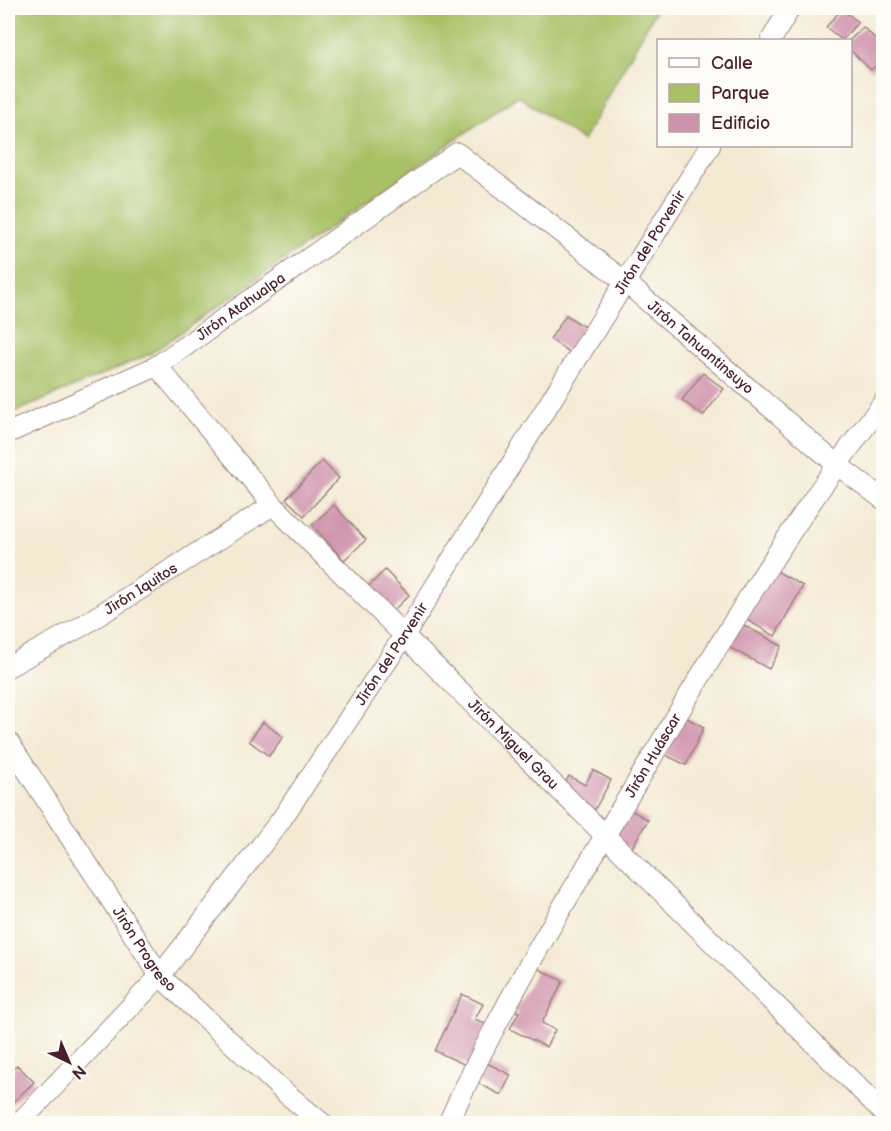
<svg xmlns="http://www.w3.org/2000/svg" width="891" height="1131" viewBox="0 0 891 1131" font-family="'Balsamiq Sans',sans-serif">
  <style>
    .green { fill: #a8c166; stroke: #797048; stroke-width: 1.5 }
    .building { fill: #cf92ac }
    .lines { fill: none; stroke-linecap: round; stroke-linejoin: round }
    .minor-casing { stroke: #9e847f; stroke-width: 22 }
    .minor { stroke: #fff; stroke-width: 20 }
    .labels { text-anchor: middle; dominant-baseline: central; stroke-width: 4.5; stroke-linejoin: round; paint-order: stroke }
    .street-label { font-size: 15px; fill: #4a1f2b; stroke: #fdfcf7 }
  </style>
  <rect width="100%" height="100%" fill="#fdfcf7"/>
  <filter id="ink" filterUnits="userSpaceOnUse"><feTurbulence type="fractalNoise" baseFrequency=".0167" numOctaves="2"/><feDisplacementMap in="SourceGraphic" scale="12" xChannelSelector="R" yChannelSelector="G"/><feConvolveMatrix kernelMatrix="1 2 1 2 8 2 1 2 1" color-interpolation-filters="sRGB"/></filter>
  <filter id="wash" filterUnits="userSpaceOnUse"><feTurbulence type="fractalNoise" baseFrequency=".008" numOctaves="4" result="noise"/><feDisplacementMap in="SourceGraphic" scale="24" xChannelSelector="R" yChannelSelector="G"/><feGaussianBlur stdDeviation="1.35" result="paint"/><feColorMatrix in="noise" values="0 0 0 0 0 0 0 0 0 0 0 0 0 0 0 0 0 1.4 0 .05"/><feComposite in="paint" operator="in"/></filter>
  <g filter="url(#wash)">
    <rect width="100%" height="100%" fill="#f3ead3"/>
    <path class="green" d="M8,8H657L583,141L518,96L150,354L8,415Z"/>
    <g id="blocks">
      <path class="building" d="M842,9L858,22L842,40L826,27Z
        M863,27L884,47V58L871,70L850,50V40Z
        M566,315L589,330L572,354L550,339Z
        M703,373L724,389L703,416L682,400Z
        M322,461L339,478L304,516L286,499Z
        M334,505L366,540L344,560L312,525Z
        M773,569L803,586L775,636L745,619Z
        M385,570L409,595L391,613L367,588Z
        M736,621L782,646L769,669L723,644Z
        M679,714L704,727L686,765L661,753Z
        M263,722L283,737L269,756L249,741Z
        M593,770L611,780L594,811L560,791L569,776L585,785Z
        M624,806L648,820L631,849L607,836Z
        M537,968L563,981L542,1023L555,1030L546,1047L510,1029L519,1012L516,1011Z
        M462,994L483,1004L475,1019L487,1025L468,1066L435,1051Z
        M487,1063L511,1075L501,1095L477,1083Z
        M17,1065L34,1082L10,1105L8,1103V1074Z"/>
    </g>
  </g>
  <g filter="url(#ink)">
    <use href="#blocks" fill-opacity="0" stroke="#9e847f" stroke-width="1.5"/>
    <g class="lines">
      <defs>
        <g id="minor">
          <path d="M771,40L790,8"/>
          <path id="s1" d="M157,366L273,505L884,1113"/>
          <path id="s2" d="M8,433L157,366L457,153L624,281L836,464L884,500"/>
          <path id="s3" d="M8,667L82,626L273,505"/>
          <path id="s4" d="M8,741L160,976L282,1090L323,1124"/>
          <path id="s5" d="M18,1124L160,976L281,820L404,636L710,146"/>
          <path id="s6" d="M448,1124C501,1004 572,891 639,779C715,651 792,520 884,402"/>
        </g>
      </defs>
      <use href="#minor" class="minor-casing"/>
      <use href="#minor" class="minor"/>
    </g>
  </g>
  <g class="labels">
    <g class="street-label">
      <text stroke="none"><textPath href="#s5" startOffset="1088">Jirón del Porvenir</textPath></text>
      <text stroke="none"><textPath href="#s2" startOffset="266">Jirón Atahualpa</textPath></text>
      <text stroke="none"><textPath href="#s2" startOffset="843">Jirón Tahuantinsuyo</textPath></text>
      <text stroke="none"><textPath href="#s3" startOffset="154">Jirón Iquitos</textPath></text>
      <text stroke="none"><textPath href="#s5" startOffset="602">Jirón del Porvenir</textPath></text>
      <text stroke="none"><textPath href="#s1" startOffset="520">Jirón Miguel Grau</textPath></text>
      <text stroke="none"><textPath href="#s6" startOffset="422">Jirón Huáscar</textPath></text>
      <text stroke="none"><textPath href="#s4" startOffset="249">Jirón Progreso</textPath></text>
    </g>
  </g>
  <rect width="891" height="1131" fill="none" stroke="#fdfcf7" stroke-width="30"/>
  <rect x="657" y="39" width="195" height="108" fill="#fdfcf7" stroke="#b5a4a5" stroke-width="1.5"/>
  <rect x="669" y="58" width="30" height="9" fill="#ffffff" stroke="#b5a4a5" stroke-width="1.5"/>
  <text x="711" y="69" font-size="18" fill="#4a1f2b">Calle</text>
  <rect x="669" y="84" width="30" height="18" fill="#a8c166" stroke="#b5a4a5" stroke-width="1.5"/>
  <text x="711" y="99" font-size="18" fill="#4a1f2b">Parque</text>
  <rect x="669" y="114" width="30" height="18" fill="#cf92ac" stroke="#b5a4a5" stroke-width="1.5"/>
  <text x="711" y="129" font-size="18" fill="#4a1f2b">Edificio</text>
  <g transform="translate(69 1062) rotate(136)" stroke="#fdfcf7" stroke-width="4.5" paint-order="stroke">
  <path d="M0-4.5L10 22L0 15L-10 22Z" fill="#4a1f2b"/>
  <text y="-9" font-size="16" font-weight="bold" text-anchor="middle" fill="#4a1f2b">N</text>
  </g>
</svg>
